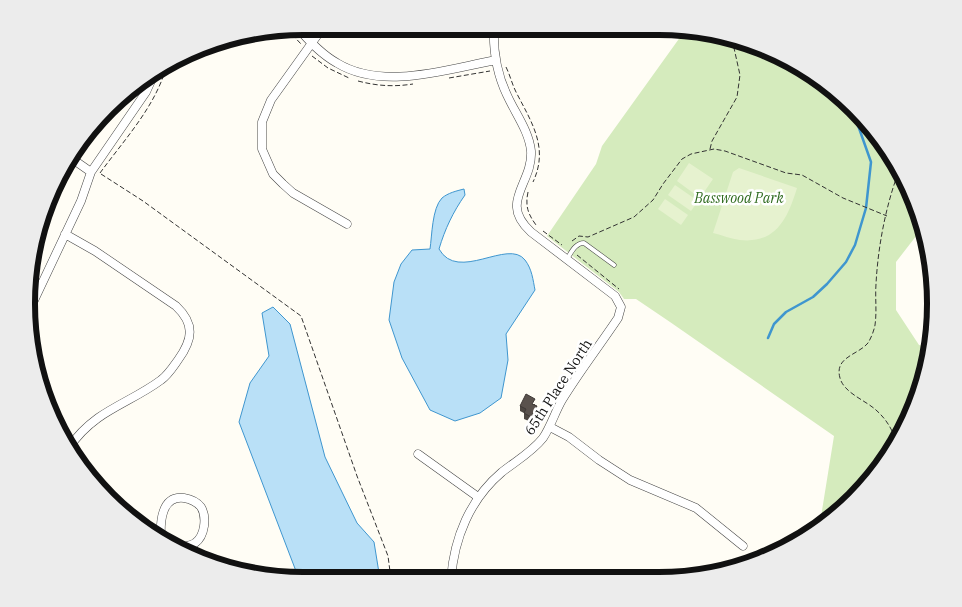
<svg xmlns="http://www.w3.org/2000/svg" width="962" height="607" viewBox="0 0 962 607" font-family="'IBM Plex Serif',serif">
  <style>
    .green { fill: #d5ebbd }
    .pitch { fill: #e6f2cf }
    .water { fill: #b9e0f7; stroke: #3f96cf }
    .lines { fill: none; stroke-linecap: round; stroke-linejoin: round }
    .stream { stroke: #3f96cf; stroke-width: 2.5 }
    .service-casing { stroke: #444; stroke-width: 5 }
    .minor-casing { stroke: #444; stroke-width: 9 }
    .path { stroke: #333; stroke-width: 1; stroke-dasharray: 5 2.5; stroke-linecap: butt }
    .service { stroke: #fff; stroke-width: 4 }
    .minor { stroke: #fff; stroke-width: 8 }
    .wall { fill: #4d4742 }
    .shaded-wall { fill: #3f3936 }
    .building { fill: #5a524d; stroke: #3f3936 }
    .labels { text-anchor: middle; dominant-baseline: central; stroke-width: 5; stroke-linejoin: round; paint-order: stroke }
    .park-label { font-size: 14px; font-style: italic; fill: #2f6b1f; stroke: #fff }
    .street-label { font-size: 14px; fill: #111; stroke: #fff }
    .rim { fill: none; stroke: #111; stroke-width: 6 }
  </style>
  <rect width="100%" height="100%" fill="#fffdf5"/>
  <path class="green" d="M686,29H694L764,47L828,84L888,153L920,231L896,262V310L919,345L928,347L926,376L878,473L820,523L834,436L670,322L636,299H624L619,292L547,236L596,164L602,146Z"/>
  <path class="pitch" d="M689,163L713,179L700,198L677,181Z
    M739,168L797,188C788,217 777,244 740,240C731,239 722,235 713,233L733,172Z
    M675,185L698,201L691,211L668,195Z
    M665,199L688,215L681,225L658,209Z"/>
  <path class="water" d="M464,189L465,195C453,212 445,229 439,249C458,283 508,238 525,260C532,269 533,280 535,290L506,334L508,360L501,398L480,413L455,421L430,410L402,358L389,320L394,282L401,264L412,250L430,249C432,236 432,208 442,198C448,193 456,191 464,189Z
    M273,307L290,324L325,457L357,523L374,542L380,579H299L239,422L250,383L269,356L262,313Z"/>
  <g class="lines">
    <path class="stream" d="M768,338L774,324L786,312L813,297L827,284L846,262L855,245L866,208L871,162L854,114"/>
    <defs>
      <path id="service" d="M567,259C571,253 575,243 584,243L614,265"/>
      <path id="minor" d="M324,26L271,100L262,122V149L273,174L283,184L293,193L347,224
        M297,27C309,41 321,54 337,63C383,91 447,69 496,60
        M71,158L91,172
        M65,234L95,251L176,306C195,324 193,339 178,360C173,367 168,375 161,380C141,395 118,404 98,418C87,426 76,437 69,448
        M29,311L81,201L91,172L146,92L156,70
        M550,427L569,437L599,460L630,480L696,508L743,546
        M418,454L478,497
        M161,539C160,523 161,495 184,498C190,499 197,502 201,507C207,517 205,536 195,543C190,546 183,547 176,548
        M451,579C454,538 470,499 502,472C516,461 532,452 543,438C551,426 555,412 562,400C579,372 600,345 618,318L621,307L615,296L531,232C498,202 533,184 531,151C529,131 515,113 507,95C497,74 493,51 494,27"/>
    </defs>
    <use href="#service" class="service-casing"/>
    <use href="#minor" class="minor-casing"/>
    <path class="path" d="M287,29L301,44
      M312,56L328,68L349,78
      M506,67C510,75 512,84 516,92C532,123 549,148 533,182
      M449,78L490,71
      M358,81C377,86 394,87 413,84
      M710,149L712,141L737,97L740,75L732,39
      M100,173C124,140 157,105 167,64
      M101,174L143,201L301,316L357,476L388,556L391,579
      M528,192C525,206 528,214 536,225
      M543,231L562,245
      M572,241L579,236L588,237L634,217L653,200L663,184L682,159L691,154L714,149L725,151L786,173L802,175L843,198L887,216
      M577,255L619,289
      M895,438C891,427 885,418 876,410C865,400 844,393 840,378C834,357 858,355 868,343C871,338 874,331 875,325C877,311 875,298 876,284C878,246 886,204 900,168"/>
    <use href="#service" class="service"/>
    <use href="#minor" class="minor"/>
  </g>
  <path class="wall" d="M535,404V405L537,412L531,422L524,419V413L520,411V406Z"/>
  <path class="shaded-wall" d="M537,406V412L531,422V417Z"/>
  <path class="building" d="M526,394L535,399L532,404L537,406L531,417L524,413L526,409L520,406Z"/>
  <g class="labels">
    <g class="park-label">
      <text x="739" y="198">Basswood Park</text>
    </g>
    <g class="street-label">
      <text transform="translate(558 387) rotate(-57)">65th Place North</text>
    </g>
  </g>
  <path d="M0 0H962V607H0ZM303 35H659A268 268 0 0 1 927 303V304A268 268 0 0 1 659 572H303A268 268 0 0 1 35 304V303A268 268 0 0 1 303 35Z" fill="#ececec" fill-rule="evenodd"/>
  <path class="rim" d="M303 35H659A268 268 0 0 1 927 303V304A268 268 0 0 1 659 572H303A268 268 0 0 1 35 304V303A268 268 0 0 1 303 35Z"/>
</svg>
